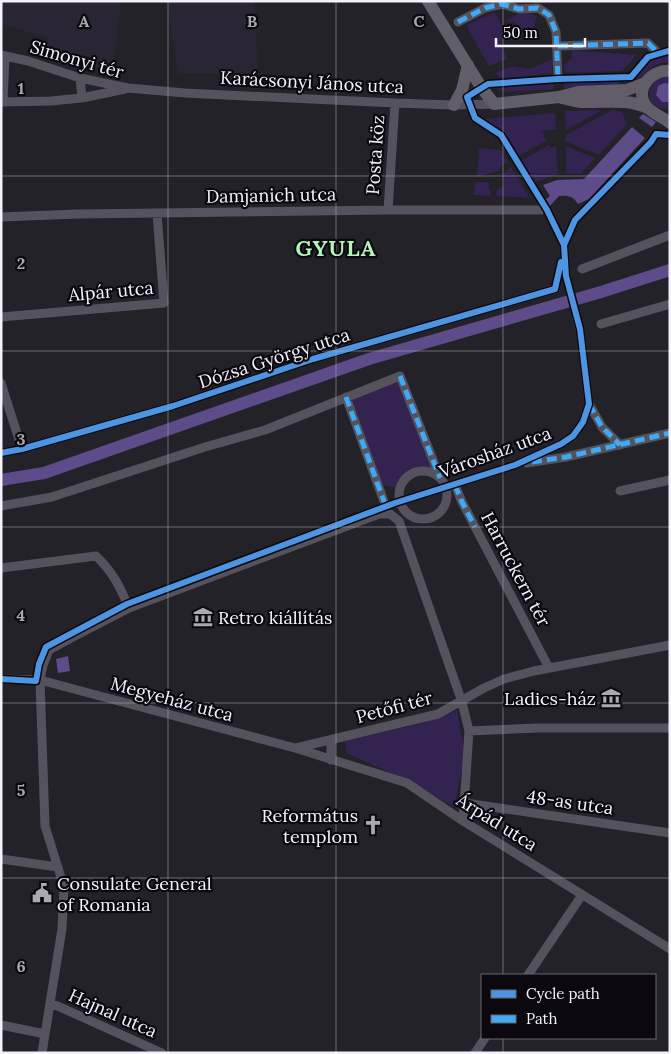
<svg xmlns="http://www.w3.org/2000/svg" width="671" height="1054" viewBox="0 0 671 1054" font-family="Lora,serif">
  <style>
    .built { fill: #292535 }
    .green { fill: #322350 }
    .water { fill: #5e4b8a }
    .lines { fill: none; stroke-linecap: round; stroke-linejoin: round }
    .canal { stroke: #5e4b8a; stroke-width: 12 }
    .street { stroke: #55525d; stroke-width: 9 }
    .secondary { stroke: #615e6a; stroke-width: 12 }
    .quiet { stroke: #3fa9f5; stroke-width: 5; stroke-dasharray: 10 5; stroke-linecap: butt }
    .cycleway-casing { stroke: #0b090f; stroke-width: 9 }
    .cycleway { stroke: #4d94e3; stroke-width: 6 }
    .grid { fill: none; stroke: #aaa9b0; stroke-width: 1; stroke-opacity: 0.55 }
    .labels { text-anchor: middle; dominant-baseline: central; stroke-width: 4.5; stroke-linejoin: round; paint-order: stroke }
    .street-label { font-size: 18px; fill: #f3f1fa; stroke: #0b090f }
    .poi-label { font-size: 18px; fill: #f3f1fa; stroke: #0b090f; text-anchor: start }
    .district-label { font-size: 22px; font-weight: bold; letter-spacing: 1px; fill: #b4f4bc; stroke: #0b090f }
    .grid-label { font-size: 16px; text-anchor: middle; font-weight: bold; fill: #aaa9b0; stroke: #0b090f; stroke-width: 4.5; stroke-linejoin: round; paint-order: stroke }
  </style>
  <rect width="100%" height="100%" fill="#232228"/>
  <path class="built" d="M1,1H121L113,70L44,60L48,38L1,24Z
    M167,1H254L258,75L178,73Z"/>
  <path class="green" d="M495,12L503,28L501,46L508,59L489,66L468,29V24Z
    M528,13L537,16L533,30L518,28L515,22H504L518,14Z
    M572,50L637,55L622,71L565,73L564,65L571,59Z
    M666,54H670V62C648,62 646,79 631,80C634,63 651,56 666,54Z
    M552,59V74L502,78L495,73L512,66L529,69Z
    M667,76H670V109C657,110 649,104 649,91L655,80Z
    M620,77L618,85L564,88V80Z
    M553,80L554,89L505,92L493,86V85Z
    M603,110L566,130L565,111Z
    M612,110L622,112L627,124L599,155L565,141L566,135Z
    M555,113L556,129L542,131L546,141L517,157L504,135L487,124L484,119Z
    M549,145L551,148L556,146L558,174L533,183L520,161Z
    M566,146L595,158L581,174L566,173Z
    M479,148L500,150L508,162L501,166L498,172C491,170 485,177 477,176Z
    M511,167L530,198L496,196V191L503,186L504,182L503,174Z
    M475,182H489V190H491V196L474,195Z
    M400,376L434,474C419,469 407,474 400,489L384,485L379,487L346,397Z
    M457,710L465,754L454,807L413,783L346,753L345,741L424,723Z"/>
  <path class="water" d="M664,83L670,84L669,102H662L656,95L658,86Z
    M643,114L656,122L652,127L639,118Z
    M632,127L645,138L589,199L578,204C573,196 568,195 559,196L550,206L546,199L550,196L543,185L557,180L584,179Z
    M68,656L70,671L58,673L56,659Z"/>
  <g class="lines">
    <path class="canal" d="M1,480L44,473L369,359L601,292L670,270"/>
    <path class="street" d="M458,22L485,8L502,4L519,9L538,8L549,15L556,32L558,79
      M558,46L648,43L658,53
      M1,55L28,61L80,78L128,88L185,93L395,103L454,105L494,104
      M80,78L82,98
      M1,102L51,101L82,98L125,89
      M3,102L5,56
      M388,210L395,103
      M1,217L78,214L388,210H541
      M564,245L566,276
      M582,269L670,235
      M1,317L164,303L157,214
      M601,324L670,304
      M1,383L22,449
      M346,397L386,507
      M589,404L602,427L620,445
      M1,453L22,449L173,406L313,359L555,289
      M527,463L566,457L670,433
      M399 495a24 24 0 1 1 48 0a24 24 0 1 1-48 0Z
      M455,485L462,502L549,668
      M620,491L670,480
      M395,503L515,465L561,444L573,436L583,422L589,404L580,329L577,319
      M1,506L52,497L205,447L265,430L400,376L440,478
      M1,568L96,556C113,572 120,587 129,608
      M1,679L40,680L295,748L407,783L463,821L670,949
      M469,731L537,728H670
      M296,748L438,714L484,688L504,679L534,671L670,645
      M331,760V740
      M465,803L670,833
      M1,859L58,867
      M528,975L582,895
      M51,1003L162,1053
      M1,1025L45,1034
      M42,1053L62,929L64,887L45,826L40,680L43,665L49,650L69,639L129,608L379,514H390L399,521L462,702L469,731L463,821
      M475,1053L485,1038"/>
    <path class="secondary" d="M428,1L481,87L494,104L559,97L578,92L627,90L645,83
      M670,71C651,69 633,90 647,107C653,114 663,117 670,123
      M562,98C568,99 575,102 581,102C605,103 626,98 648,108
      M454,105L462,90L468,65"/>
    <path class="quiet" d="M458,22L485,8L502,4L519,9L538,8L549,15L556,32L558,79
      M558,46L648,43L658,53
      M400,376L440,478
      M346,397L386,507
      M589,404L602,427L620,445
      M532,462L566,457L670,433
      M455,485L462,502L475,527"/>
    <defs>
      <path id="cycleway" d="M564,245L547,210L501,135L475,118L467,97L488,84L558,79L631,77L648,57L668,51L670,52
        M1,453L22,449L173,406L313,359L555,289L561,262
        M1,679L36,681L39,664L46,647L127,604L395,503L515,465L561,444L573,436L583,422L589,404L580,329L566,276L564,245L575,220L651,142L656,134L670,135"/>
    </defs>
    <use href="#cycleway" class="cycleway-casing"/>
    <use href="#cycleway" class="cycleway"/>
  </g>
  <path class="grid" d="M168,1V1053M336,1V1053M503,1V975M1,176H670M1,351H670M1,527H670M1,703H670M1,878H670M503,1038V1053"/>
  <defs>
    <symbol id="museum-bare" viewBox="-9 -9 18 18"><path d="M0-6L6-3V-2H-6V-3ZM-5-1h2V3h-2ZM-1-1h2V3h-2ZM3-1h2V3H3ZM-6 4H6V6H-6Z" fill="#aaa9b0" stroke="#0b090f" stroke-width="2.5" paint-order="stroke"/></symbol>
    <symbol id="church-bare" viewBox="-9 -9 18 18"><path d="M-1.2-6h2.4v3.5h3.3v2.4h-3.3V6h-2.4V-.1h-3.3v-2.4h3.3Z" fill="#aaa9b0" stroke="#0b090f" stroke-width="2.5" paint-order="stroke"/></symbol>
    <symbol id="civic-bare" viewBox="-9 -9 18 18"><path d="M-.6-6.5H3V-4.5H.6V-3L4-1V1h2V6H-6V1h2V-1L-.6-3ZM-1.2 2.5V6h2.4V2.5Z" fill="#aaa9b0" stroke="#0b090f" stroke-width="2.5" paint-order="stroke"/></symbol>
  </defs>
  <g fill-rule="evenodd">
    <use href="#museum-bare" x="189" y="603" width="28" height="28"/>
    <use href="#museum-bare" x="597" y="684" width="28" height="28"/>
    <use href="#church-bare" x="359" y="811" width="28" height="28"/>
    <use href="#civic-bare" x="28" y="879" width="28" height="28"/>
  </g>
  <g class="labels">
    <g class="street-label">
      <text transform="translate(77 59) rotate(16)">Simonyi tér</text>
      <text transform="translate(312 82) rotate(3)">Karácsonyi János utca</text>
      <text transform="translate(375 155) rotate(-86)">Posta köz</text>
      <text transform="translate(271 195) rotate(-1)">Damjanich utca</text>
      <text transform="translate(111 291) rotate(-5)">Alpár utca</text>
      <text transform="translate(274 358) rotate(-18)">Dózsa György utca</text>
      <text transform="translate(495 452) rotate(-20)">Városház utca</text>
      <text transform="translate(516 569) rotate(62)">Harruckern tér</text>
      <text transform="translate(172 699) rotate(15)">Megyeház utca</text>
      <text transform="translate(394 707) rotate(-15)">Petőfi tér</text>
      <text transform="translate(570 802) rotate(8)">48-as utca</text>
      <text transform="translate(497 822) rotate(32)">Árpád utca</text>
      <text transform="translate(113 1013) rotate(24)">Hajnal utca</text>
    </g>
    <g class="poi-label">
      <text x="218" y="617">Retro kiállítás</text>
      <text x="596" y="698" text-anchor="end">Ladics-ház</text>
      <text x="358" y="815" text-anchor="end">Református<tspan x="358" dy="21">templom</tspan></text>
      <text x="57" y="883">Consulate General<tspan x="57" dy="21">of Romania</tspan></text>
    </g>
    <g class="district-label">
      <text x="336" y="248">GYULA</text>
    </g>
  </g>
  <g class="grid-label">
    <text x="84" y="27">A</text>
    <text x="252" y="27">B</text>
    <text x="419" y="27">C</text>
    <text x="21" y="94">1</text>
    <text x="21" y="269">2</text>
    <text x="21" y="445">3</text>
    <text x="21" y="621">4</text>
    <text x="21" y="796">5</text>
    <text x="21" y="972">6</text>
  </g>
  <rect width="671" height="1054" fill="none" stroke="#f3f1fa" stroke-width="5"/>
  <rect x="481" y="974" width="175" height="65" fill="#0b090f" stroke="#68666d"/>
  <rect x="491" y="990" width="25" height="8" fill="#4d94e3" stroke="#68666d"/>
  <text x="526" y="999" font-size="15" fill="#f3f1fa">Cycle path</text>
  <rect x="491" y="1015" width="25" height="8" fill="#3fa9f5" stroke="#68666d"/>
  <text x="526" y="1024" font-size="15" fill="#f3f1fa">Path</text>
  <path d="M496 38v8h89v-8" fill="none" stroke="#f3f1fa" stroke-width="2.5"/>
  <text x="503" y="38" font-size="15" fill="#f3f1fa" stroke="#0b090f" stroke-width="4" paint-order="stroke">50 m</text>
</svg>
